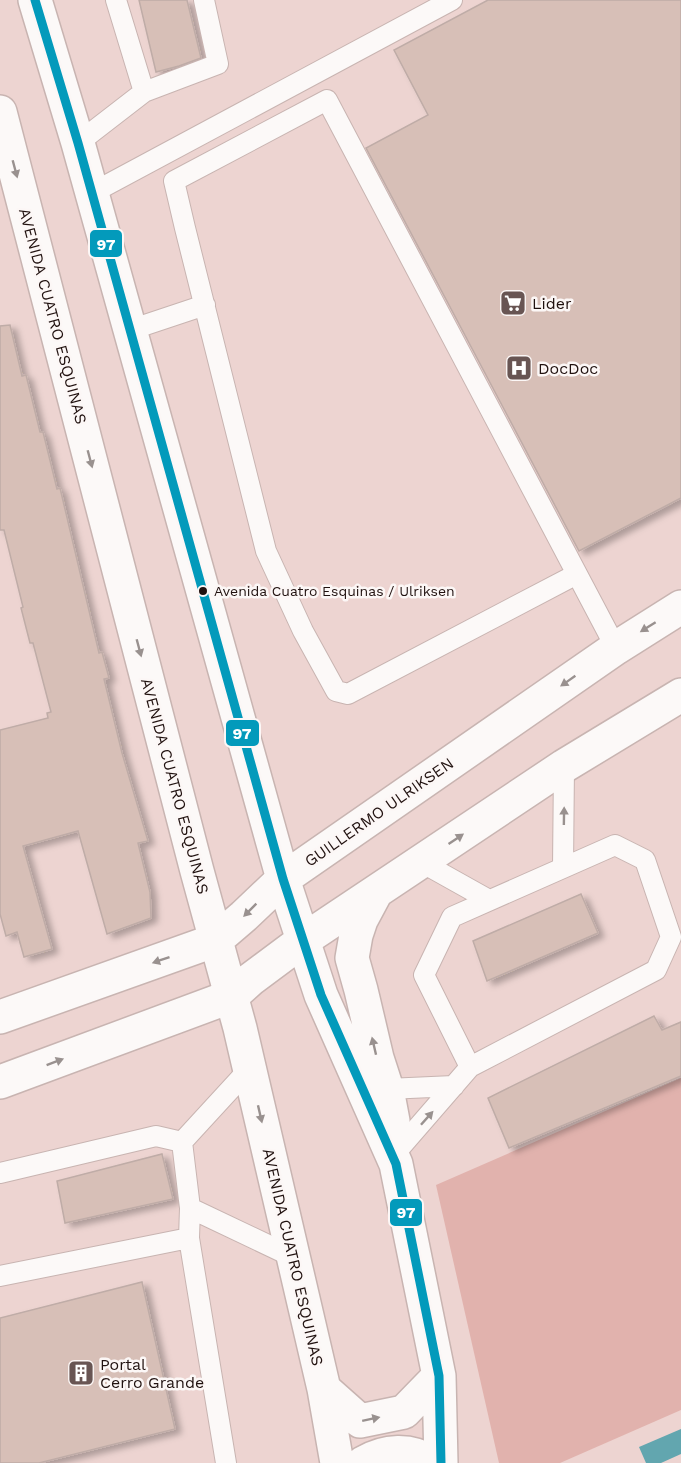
<svg xmlns="http://www.w3.org/2000/svg" width="681" height="1463" viewBox="0 0 681 1463" font-family="'Work Sans',sans-serif">
  <style>
    .green { fill: #e1b2ad }
    .water { fill: #62a6af }
    .building { fill: #d7bfb7; stroke: #bfaca7; stroke-width: 1.5; filter: url(#shadow) }
    .lines { fill: none; stroke-linecap: round; stroke-linejoin: round }
    .service-casing { stroke: #c8b4b1; stroke-width: 22 }
    .tertiary-casing { stroke: #c8b4b1; stroke-width: 36 }
    .secondary-casing { stroke: #c8b4b1; stroke-width: 36 }
    .service { stroke: #fcf9f8; stroke-width: 20 }
    .tertiary { stroke: #fcf9f8; stroke-width: 33 }
    .secondary { stroke: #fcf9f8; stroke-width: 33 }
    .bus-1-casing { stroke: #fcf7f6; stroke-width: 14 }
    .bus-1 { stroke: #039abb; stroke-width: 9 }
    .oneway { fill: #99918f }
    .bus-dot { fill: #20110f; stroke: #fcf7f6; stroke-width: 2 }
    .labels { text-anchor: middle; dominant-baseline: central; stroke-width: 5; stroke-linejoin: round; paint-order: stroke }
    .bus-label { font-size: 14px; fill: #20110f; stroke: #fcf7f6; text-anchor: start }
    .poi-label { font-size: 16px; fill: #20110f; stroke: #fcf7f6; text-anchor: start }
    .street-label { font-size: 16px; fill: #20110f; stroke: #fcf7f6 }
    .line-badge { stroke: #fcf7f6; stroke-width: 2 }
    .badge-label { font-size: 16px; text-anchor: middle; font-weight: bold; fill: #fff }
  </style>
  <defs>
    <filter id="shadow"><feDropShadow dx="6" dy="4" stdDeviation="3" flood-color="#0004"/></filter>
  </defs>
  <rect width="100%" height="100%" fill="#edd4d1"/>
  <path class="green" d="M681,1078V1410L560,1463H499L436,1185Z"/>
  <path class="water" d="M681,1429V1454L661,1463H646L639,1447Z"/>
  <path class="building" d="M139,0H187L201,58L179,66L156,72Z
    M488,0H681V498L579,551L366,148L428,115L394,50Z
    M10,325L22,376L26,375L40,432H43L57,489L60,488L99,653L102,652L109,678L104,679L122,753L148,841L138,843L150,892L151,918L107,934L78,831L23,846L52,949L24,957L17,932L6,936L0,914V730L48,718L47,713L51,712L33,643H30L21,608L23,607L4,530H0V326Z
    M581,894L598,933L487,981L473,941Z
    M654,1016L662,1030L681,1022V1076L509,1148L488,1098Z
    M162,1154L173,1199L65,1223L57,1181Z
    M142,1282L175,1429L39,1463H0V1318Z"/>
  <g class="lines">
    <defs>
      <path id="service" d="M116,0L144,92
        M78,143L144,92L218,64L204,0
        M92,193L452,0
        M130,330L205,305
        M577,574L348,694L336,691L303,631L266,551L185,228L174,181L327,100L616,648
        M615,845L645,860L671,937L656,970L470,1067L424,975L452,917Z
        M421,862L489,900
        M563,867L564,766
        M387,1089L454,1086
        M398,1150L470,1067
        M0,1173L156,1136L182,1142
        M190,1208L293,1257
        M189,1238L226,1463
        M0,1276L189,1238L190,1208L182,1142L249,1069"/>
      <path id="tertiary" d="M0,1017L216,940
        M0,1082L232,996"/>
      <path id="secondary" d="M35,0L78,143L283,879L321,995L396,1164L439,1376L441,1463
        M0,112L197,871L240,1028L324,1389L337,1463
        M376,892L361,920L356,935L352,958L361,990L377,1058L387,1089L393,1121
        M216,940L244,916L283,879L616,648L681,607
        M232,996L251,979L302,941L564,766L681,695
        M324,1389L360,1421L404,1412L439,1376
        M363,1463C385,1450 410,1448 433,1463"/>
    </defs>
    <use href="#service" class="service-casing"/>
    <use href="#tertiary" class="tertiary-casing"/>
    <use href="#secondary" class="secondary-casing"/>
    <use href="#service" class="service"/>
    <use href="#tertiary" class="tertiary"/>
    <use href="#secondary" class="secondary"/>
    <defs>
      <path id="bus-1" d="M35,0L78,143L283,879L321,995L396,1164L439,1376L441,1463"/>
    </defs>
    <use href="#bus-1" class="bus-1-casing"/>
    <use href="#bus-1" class="bus-1"/>
  </g>
  <defs><path id="oneway-solid" d="M-6-.8H1V-3.2L6.5 0L1 3.2V.8H-6Z" transform="scale(1.5)"/></defs>
  <g class="oneway">
    <use href="#oneway-solid" transform="translate(15 169) rotate(75)"/>
    <use href="#oneway-solid" transform="translate(90 459) rotate(75)"/>
    <use href="#oneway-solid" transform="translate(648 627) rotate(148)"/>
    <use href="#oneway-solid" transform="translate(139 648) rotate(75)"/>
    <use href="#oneway-solid" transform="translate(568 681) rotate(145)"/>
    <use href="#oneway-solid" transform="translate(564 816) rotate(-89)"/>
    <use href="#oneway-solid" transform="translate(456 839) rotate(-34)"/>
    <use href="#oneway-solid" transform="translate(250 910) rotate(135)"/>
    <use href="#oneway-solid" transform="translate(161 960) rotate(161)"/>
    <use href="#oneway-solid" transform="translate(374 1046) rotate(-103)"/>
    <use href="#oneway-solid" transform="translate(55 1062) rotate(-21)"/>
    <use href="#oneway-solid" transform="translate(260 1114) rotate(77)"/>
    <use href="#oneway-solid" transform="translate(427 1118) rotate(-48)"/>
    <use href="#oneway-solid" transform="translate(371 1419) rotate(-12)"/>
  </g>
  <defs>
    <symbol id="supermarket-square" viewBox="-11 -11 22 22"><rect x="-9" y="-9" width="18" height="18" rx="4" fill="#685553" stroke="#fcf7f6"/><path d="M-6-5.5h2.5l.6 2H6L4.5 2H-2.5L-4.4-4H-6ZM-1.5 3.2a1.3 1.3 0 1 0 .1 0ZM3 3.2a1.3 1.3 0 1 0 .1 0Z" fill="#fff"/></symbol>
    <symbol id="hospital-square" viewBox="-11 -11 22 22"><rect x="-9" y="-9" width="18" height="18" rx="4" fill="#685553" stroke="#fcf7f6"/><path d="M-5-5h3v3.5h4V-5h3V5h-3V1.5h-4V5h-3Z" fill="#fff"/></symbol>
    <symbol id="building-square" viewBox="-11 -11 22 22"><rect x="-9" y="-9" width="18" height="18" rx="4" fill="#685553" stroke="#fcf7f6"/><path d="M-4-6H4V6H1V3H-1V6H-4ZM-2.5-4.3h1.7v1.8h-1.7ZM.8-4.3h1.7v1.8H.8ZM-2.5-1h1.7V.8h-1.7ZM.8-1h1.7V.8H.8Z" fill="#fff"/></symbol>
  </defs>
  <g fill-rule="evenodd">
    <use href="#supermarket-square" x="498" y="288" width="30" height="30"/>
    <use href="#hospital-square" x="504" y="353" width="30" height="30"/>
    <use href="#building-square" x="66" y="1358" width="30" height="30"/>
  </g>
  <circle class="bus-dot" cx="203" cy="591" r="5"/>
  <g class="labels">
    <g class="bus-label">
      <text x="214" y="591">Avenida Cuatro Esquinas / Ulriksen</text>
    </g>
    <g class="poi-label">
      <text x="532" y="303">Lider</text>
      <text x="538" y="368">DocDoc</text>
      <text x="100" y="1364">Portal<tspan x="100" dy="18">Cerro Grande</tspan></text>
    </g>
    <g class="street-label">
      <text transform="translate(53 316) rotate(75)">AVENIDA CUATRO ESQUINAS</text>
      <text transform="translate(175 786) rotate(75)">AVENIDA CUATRO ESQUINAS</text>
      <text transform="translate(379 812) rotate(-35)">GUILLERMO ULRIKSEN</text>
      <text transform="translate(293 1257) rotate(77)">AVENIDA CUATRO ESQUINAS</text>
    </g>
  </g>
  <g class="line-badge">
    <rect x="89" y="229" width="34" height="29" rx="6" fill="#039abb"/>
    <rect x="225" y="719" width="35" height="28" rx="6" fill="#039abb"/>
    <rect x="389" y="1198" width="34" height="29" rx="6" fill="#039abb"/>
  </g>
  <g class="badge-label">
    <text x="106" y="250">97</text>
    <text x="242" y="739">97</text>
    <text x="406" y="1218">97</text>
  </g>
</svg>
